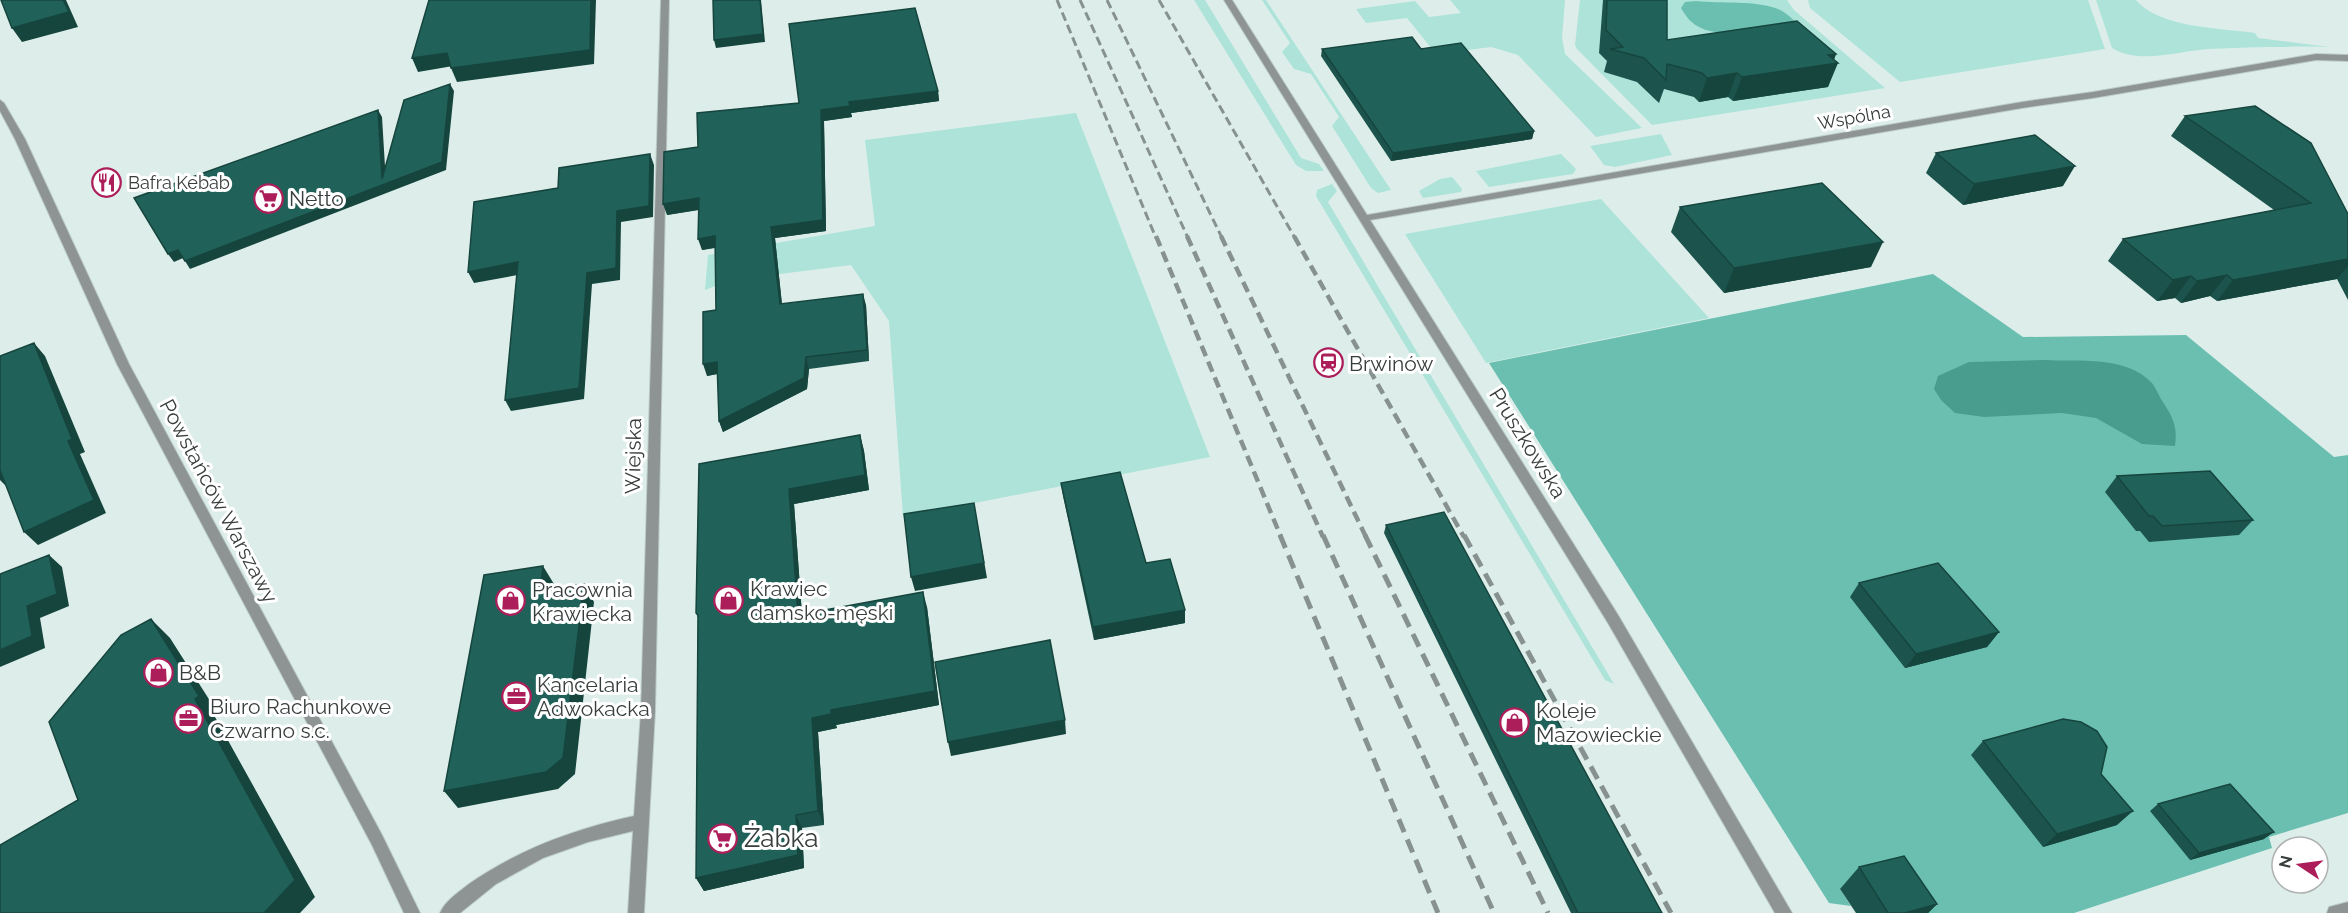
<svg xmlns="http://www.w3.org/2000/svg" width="2348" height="913" viewBox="0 0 2348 913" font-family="Raleway,sans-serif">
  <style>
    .green { fill: #ade3d9 }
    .forest { fill: #6bbfb1 }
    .water { fill: #489d8f }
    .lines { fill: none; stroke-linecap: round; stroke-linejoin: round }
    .minor-casing { stroke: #bccbc7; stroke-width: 2 }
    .tertiary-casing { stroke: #bccbc7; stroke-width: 2 }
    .minor { fill: #8d9493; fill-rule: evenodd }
    .tertiary { fill: #8d9493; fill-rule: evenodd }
    .rail-far2 { stroke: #879290; stroke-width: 3; stroke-dasharray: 9 4.5; stroke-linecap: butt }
    .rail-far1 { stroke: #879290; stroke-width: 4.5; stroke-dasharray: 11 6; stroke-linecap: butt }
    .rail { stroke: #879290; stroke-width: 5; stroke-dasharray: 14 8; stroke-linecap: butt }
    .wall { fill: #1c544d }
    .shaded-wall { fill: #16453e }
    .building { fill: #206259; stroke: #16453e; stroke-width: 1.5 }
    .labels { text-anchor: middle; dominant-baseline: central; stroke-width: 6; stroke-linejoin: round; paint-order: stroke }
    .far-street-label { font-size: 18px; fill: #383e3d; stroke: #fff }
    .far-poi-label { font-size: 18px; fill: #383e3d; stroke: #fff; text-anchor: start }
    .poi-label { font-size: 21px; fill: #383e3d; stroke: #fff; text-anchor: start }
    .street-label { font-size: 21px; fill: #383e3d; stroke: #fff }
    .near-poi-label { font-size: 26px; fill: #383e3d; stroke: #fff; text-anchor: start }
  </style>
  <rect width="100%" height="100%" fill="#ddeeea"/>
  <path class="green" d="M1194,0H1205L1301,158L1319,164L1324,171H1306L1296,165Z
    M1262,0H1266L1391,190L1378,193L1371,188L1332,126L1339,117L1311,74L1294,69L1282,52L1290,43Z
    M1450,0H1565L1562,38L1565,54L1642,128L1596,137L1518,55L1491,47L1436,54L1407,18L1366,23L1356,9L1415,1L1429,17L1461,13Z
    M1580,0H1787L1794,10L1885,88L1652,125L1577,49L1575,45Z
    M1808,0H2088L2105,49L1900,82L1810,8Z
    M2096,0H2136C2159,28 2221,28 2255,33L2258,38L2329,47C2289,46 2248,47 2208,49C2178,51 2140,65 2112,48Z
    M1076,113L1210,457L903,517L889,321L851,265L731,280L705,290L708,255L875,226L865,140Z
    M1661,134L1672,155L1615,167L1604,165L1590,146Z
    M1561,154L1576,169L1573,174L1489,187L1476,171Z
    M1452,177L1462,189L1461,192L1423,198L1419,191L1440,179Z
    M1332,184L1337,191L1328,202L1614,684L1605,680L1316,196L1317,190Z
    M1601,199L1709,318L1486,363L1405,234Z"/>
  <path class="forest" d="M1696,1C1721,4 1756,0 1778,9C1788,13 1796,23 1804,30C1779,31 1721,38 1701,28C1692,24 1686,17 1681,8L1685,2Z
    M1933,274L2023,337L2186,335L2334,457L2348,455V813L2269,837L2272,848L2074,913H1908L1840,889L1851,906L1829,903L1489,363Z"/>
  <path class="water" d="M2045,360C2079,362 2126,355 2152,383C2156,388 2158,394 2161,399C2172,416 2178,425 2175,446L2142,444L2096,418L2062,413L1984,417L1955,413L1941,400L1934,389L1938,376L1969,362Z"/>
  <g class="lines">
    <defs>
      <path id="minor" d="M661,0H669L655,711L644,913H628L633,831L588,842L543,858L496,884L460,913H440C445,901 459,892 469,884C519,849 575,829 634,816L641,711Z
        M1224,0H1232L1367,215L2022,102L2093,92L2316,54L2348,55V61L2316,60L2093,98L2022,108L1370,220L1618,615L1792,913H1775L1608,623Z
        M2348,902V913H2327L2329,907Z"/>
      <path id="tertiary" d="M0,100L4,103L25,139L129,364L382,835L420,913H404L372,845L117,364L15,139L0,111Z"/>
    </defs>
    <use href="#minor" class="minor-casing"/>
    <use href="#tertiary" class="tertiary-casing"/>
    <use href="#minor" class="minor"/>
    <use href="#tertiary" class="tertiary"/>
    <path class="rail-far2" d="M1057,0L1156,238
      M1080,0L1188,238
      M1107,0L1222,238
      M1159,0L1295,238"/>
    <path class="rail-far1" d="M1156,236L1281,537
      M1187,236L1323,537
      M1221,236L1366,537
      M1294,236L1464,537"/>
    <path class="rail" d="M1280,535L1438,913
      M1323,535L1494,913
      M1365,535L1548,913
      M1464,535L1671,913"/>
  </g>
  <path class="wall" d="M1603,0H1667V40L1836,54L1834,60L1828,87L1733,101L1728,97L1699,102L1694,97L1664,89L1659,103L1637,82L1604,72L1607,61L1599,53Z
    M1322,49H1421L1534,131L1532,139L1391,161L1321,56Z
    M938,91L939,101L851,113L852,117L824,121L826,231L775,238L782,304L866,305L869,361L809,369L807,389L723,432L719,421L718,374L707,376L716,310L715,248L702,250L699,210L667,215L698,147Z
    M2185,116L2348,214V300L2337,279L2217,301L2210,296L2181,303L2175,298L2157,301L2108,261L2123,239L2274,210L2171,136Z
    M1936,153L2063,186L1963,205L1926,173Z
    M1680,207L1871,267L1724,293L1671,232Z
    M860,435L864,451L869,490L794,504L802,614L927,607L939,705L836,725L837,728L818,732L824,825L802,828L804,868L704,891L696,878L698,618L696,613L699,464Z
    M2117,476L2253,520L2239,535L2149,542L2140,531H2136L2105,492Z
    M1061,483L1146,563L1185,610V623L1094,640L1063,496Z
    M1386,525L1662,913H1571L1384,533Z
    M1859,583L1999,632L1987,647L1905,668L1850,597Z
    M1983,741L2101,774L2117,825L2043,847L1971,755Z
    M2158,804L2264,839L2190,860L2150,811Z
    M1859,867L1937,904L1928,913H1856L1840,889Z"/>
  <path class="shaded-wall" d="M63,0H66L78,27L22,42L12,28Z
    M591,0H596L594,64L457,82L451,68Z
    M760,0H761L765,42L716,48L714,40Z
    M447,53L453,66L418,72L412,58Z
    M1836,54L1832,64L1838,63L1828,87L1733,101L1742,77L1828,55Z
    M1737,73L1728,97L1699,102L1707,78Z
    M450,84L454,91L446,170L190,269L185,261L382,179L378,110L382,117L386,183Z
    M938,91L939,101L851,113L852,117L824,121L826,231L775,238L783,315L780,304L771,227L821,110L849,102Z
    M1534,131L1532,139L1391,161L1393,153Z
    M650,154L654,165L653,217L621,222L620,280L592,284L584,399L511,411L505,400L587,273L617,211Z
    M2075,166L2063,186L1963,205L1974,184Z
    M699,198L703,209L667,215L663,204Z
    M715,236L718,247L702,250L698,239Z
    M1883,242L1871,267L1724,293L1734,268Z
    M178,250L183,258L174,262L168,254Z
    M2348,259V266L2337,279L2217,301L2233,280Z
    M518,262L523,274L474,283L468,272Z
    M2227,275L2210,296L2181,303L2197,281Z
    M2191,276L2175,298L2157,301L2173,280Z
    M863,294L866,305L869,361L867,350Z
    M34,343L45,356L85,452L80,454L106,513L38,545L24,532L68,441Z
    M806,357L809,369L807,389L723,432L719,421Z
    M717,362L721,373L707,376L703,364Z
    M860,435L864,451L869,490L794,504L803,630L798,615L789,489Z
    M0,470L6,486L0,480Z
    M974,503L987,578L915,591L911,577Z
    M49,555L62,567L69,606L40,618L45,648L0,667V650L27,606Z
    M543,566L554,584L550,610L540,592Z
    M584,584L594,602L575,774L558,789L458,808L444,791Z
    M923,592L927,607L939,705L836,725L837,728L818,732L824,825L818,811L812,718L831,710Z
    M1185,610V623L1094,640L1093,627Z
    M151,619L170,638L219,715L215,717L315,897L300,913H264Z
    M1999,632L1987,647L1905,668L1916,654Z
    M1065,720L1066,734L951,756L948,742Z
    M2133,811L2117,825L2043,847L2057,834Z
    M796,815L802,828L804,868L704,891L696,878Z
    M2274,832L2264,839L2190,860L2199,853Z
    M1937,904L1928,913H1905Z"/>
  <path class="building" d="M1,0H63L69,12L12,28Z
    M429,0H591L590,50L451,68L447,53L412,58Z
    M713,0H760L763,34L714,40Z
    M1607,0H1667V40L1797,21L1836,54L1828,55L1838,63L1742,77L1737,73L1707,78L1702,73L1667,64L1666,80L1644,58L1610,49L1623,47L1606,30Z
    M915,8L938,91L849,102L850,106L821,110L823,220L771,227L780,304L863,294L867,350L806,357L804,378L719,421L717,362L703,364V312L716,310L715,236L698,239L699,198L663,204L664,152L698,147L697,113L799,103L789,24Z
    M1412,37L1421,49L1461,43L1534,131L1393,153L1322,49Z
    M450,84L442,162L185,261L178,250L168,254L134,198L378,110L382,179L404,100Z
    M2255,106L2311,143L2348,214V259L2233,280L2227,275L2197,281L2191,276L2173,280L2123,239L2311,203L2185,116Z
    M2035,135L2075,166L1974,184L1936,153Z
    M650,154L649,206L617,211L616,268L587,273L579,388L505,400L518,262L468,272L474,202L558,188L559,168Z
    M1822,183L1883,242L1734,268L1680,207Z
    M34,343L72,439L68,441L94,500L24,532L0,470V356Z
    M860,435L865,475L789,489L798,615L923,592L935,691L831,710V714L812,718L818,811L796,815L798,855L696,878L698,615L696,613L699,464Z
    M2210,471L2253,520L2162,526L2153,516H2149L2117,476Z
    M1120,472L1146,563L1170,559L1185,610L1093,627L1061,483Z
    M974,503L984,563L911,577L904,514Z
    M1444,512L1662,913H1578L1386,525Z
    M49,555L57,594L27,606L32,636L0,650V574Z
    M1938,563L1999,632L1916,654L1859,583Z
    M543,566L540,592L584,584L563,758L546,772L444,791L484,575Z
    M151,619L199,696L195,699L295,880L264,913H0V845L78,800L49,722L121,635Z
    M1050,640L1065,720L948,742L935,662Z
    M2063,719L2081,722L2097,731L2107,747L2101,774L2133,811L2057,834L1983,741Z
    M2230,784L2274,832L2199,853L2158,804Z
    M1904,856L1937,904L1905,913H1888L1859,867Z"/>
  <defs>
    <symbol id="restaurant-ring" viewBox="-11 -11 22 22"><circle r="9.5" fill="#fff" stroke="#ac1e5a" stroke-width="1.5"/><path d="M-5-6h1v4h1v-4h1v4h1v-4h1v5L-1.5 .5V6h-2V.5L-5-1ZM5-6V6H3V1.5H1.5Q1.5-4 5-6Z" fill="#ac1e5a"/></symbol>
    <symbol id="supermarket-ring" viewBox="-11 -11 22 22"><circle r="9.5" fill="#fff" stroke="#ac1e5a" stroke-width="1.5"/><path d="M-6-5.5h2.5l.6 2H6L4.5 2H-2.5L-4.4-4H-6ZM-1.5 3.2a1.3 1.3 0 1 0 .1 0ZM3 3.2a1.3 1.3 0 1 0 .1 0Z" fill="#ac1e5a"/></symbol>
    <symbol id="station-ring" viewBox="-11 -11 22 22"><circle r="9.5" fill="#fff" stroke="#ac1e5a" stroke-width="1.5"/><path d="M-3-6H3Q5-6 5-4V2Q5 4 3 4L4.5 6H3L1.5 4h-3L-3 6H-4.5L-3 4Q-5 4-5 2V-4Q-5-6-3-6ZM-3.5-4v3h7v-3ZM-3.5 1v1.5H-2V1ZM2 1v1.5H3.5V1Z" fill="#ac1e5a"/></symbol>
    <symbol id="shop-ring" viewBox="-11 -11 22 22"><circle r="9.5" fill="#fff" stroke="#ac1e5a" stroke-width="1.5"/><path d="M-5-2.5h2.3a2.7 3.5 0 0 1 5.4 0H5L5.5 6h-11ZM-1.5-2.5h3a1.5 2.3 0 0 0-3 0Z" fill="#ac1e5a"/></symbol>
    <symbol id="office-ring" viewBox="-11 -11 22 22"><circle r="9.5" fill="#fff" stroke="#ac1e5a" stroke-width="1.5"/><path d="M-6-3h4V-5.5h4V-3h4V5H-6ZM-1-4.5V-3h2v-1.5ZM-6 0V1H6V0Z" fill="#ac1e5a"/></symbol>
  </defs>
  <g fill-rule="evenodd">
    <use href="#restaurant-ring" x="90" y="166" width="33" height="33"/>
    <use href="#supermarket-ring" x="252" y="182" width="33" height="33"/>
    <use href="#station-ring" x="1312" y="346" width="33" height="33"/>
    <use href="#shop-ring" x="712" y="584" width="33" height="33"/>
    <use href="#shop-ring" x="494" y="584" width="33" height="33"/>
    <use href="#shop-ring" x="142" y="656" width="33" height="33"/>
    <use href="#office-ring" x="500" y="680" width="33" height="33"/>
    <use href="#office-ring" x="172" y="702" width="33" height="33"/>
    <use href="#shop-ring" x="1498" y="706" width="33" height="33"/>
    <use href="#supermarket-ring" x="706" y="822" width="33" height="33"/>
  </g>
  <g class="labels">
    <g class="far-street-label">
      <text transform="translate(1854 117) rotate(-10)">Wspólna</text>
    </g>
    <g class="far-poi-label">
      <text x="128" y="182">Bafra Kebab</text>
    </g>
    <g class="poi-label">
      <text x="289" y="198">Netto</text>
      <text x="1349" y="363">Brwinów</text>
      <text x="750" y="588">Krawiec<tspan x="750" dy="24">damsko-męski</tspan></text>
      <text x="532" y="589">Pracownia<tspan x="532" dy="24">Krawiecka</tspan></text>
      <text x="179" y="672">B&amp;B</text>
      <text x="537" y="684">Kancelaria<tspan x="537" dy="24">Adwokacka</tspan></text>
      <text x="210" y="706">Biuro Rachunkowe<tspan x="210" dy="24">Czwarno s.c.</tspan></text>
      <text x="1536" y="710">Koleje<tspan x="1536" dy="24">Mazowieckie</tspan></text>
    </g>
    <g class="street-label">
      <text transform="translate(1528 443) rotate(58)">Pruszkowska</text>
      <text transform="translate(633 456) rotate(-89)">Wiejska</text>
      <text transform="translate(219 501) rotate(62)">Powstańców Warszawy</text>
    </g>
    <g class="near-poi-label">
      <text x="744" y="838">Żabka</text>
    </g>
  </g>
  <g transform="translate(2300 865) rotate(283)"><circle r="28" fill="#ffffff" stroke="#afb2b1" stroke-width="1.5"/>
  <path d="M0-4.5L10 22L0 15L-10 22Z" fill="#ac1e5a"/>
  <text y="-9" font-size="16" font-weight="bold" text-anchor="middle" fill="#383e3d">N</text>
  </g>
</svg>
